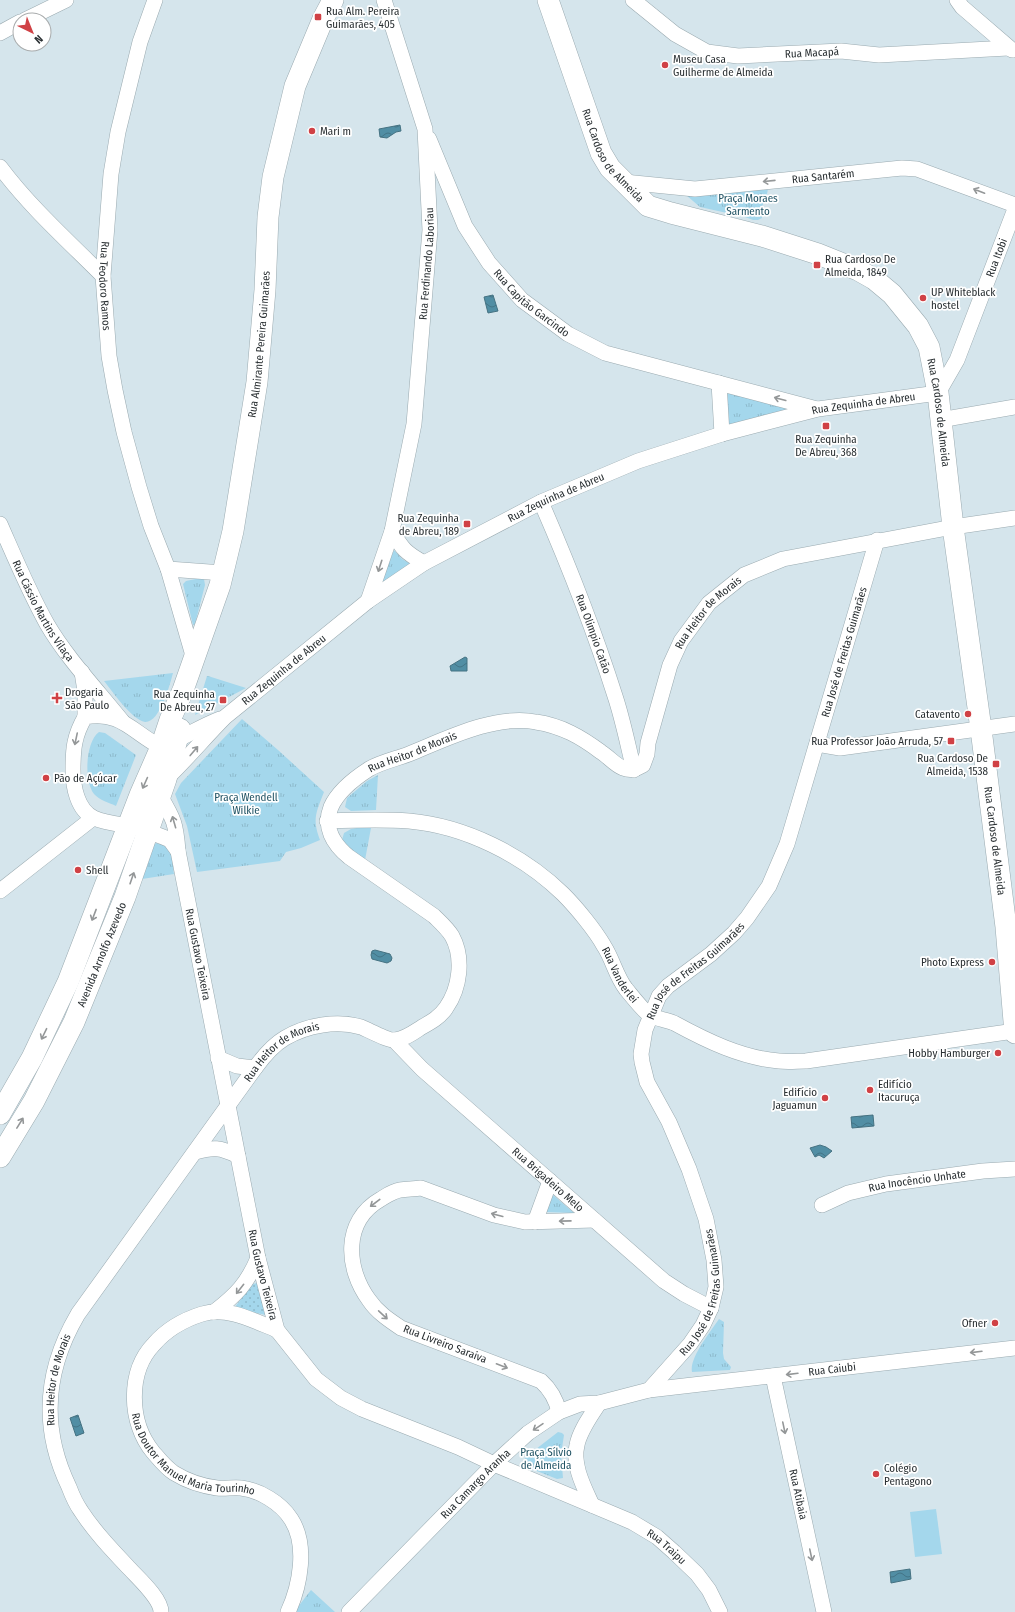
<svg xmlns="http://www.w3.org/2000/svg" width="1015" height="1612" viewBox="0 0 1015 1612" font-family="'Fira Sans Condensed',sans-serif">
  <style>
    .grass { fill: url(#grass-dots) }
    .park { fill: url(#park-tufts) }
    .pitch { fill: #a4d7ec }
    .water { fill: url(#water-waves); stroke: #457282 }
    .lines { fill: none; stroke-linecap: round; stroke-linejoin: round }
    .street-casing { stroke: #9aaab0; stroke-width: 16 }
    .secondary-casing { stroke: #9aaab0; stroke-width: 22 }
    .street { stroke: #fff; stroke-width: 15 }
    .secondary { stroke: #fff; stroke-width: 21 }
    .oneway { stroke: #949798 }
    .poi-dot { fill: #d04145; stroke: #fff; stroke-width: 1.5 }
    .labels { text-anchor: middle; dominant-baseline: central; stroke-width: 3.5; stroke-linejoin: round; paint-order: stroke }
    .poi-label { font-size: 11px; fill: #292f32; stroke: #fff; text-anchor: start }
    .street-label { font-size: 11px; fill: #292f32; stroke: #fff }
    .park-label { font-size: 11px; fill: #1f5263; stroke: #fff }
  </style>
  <defs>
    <pattern id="grass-dots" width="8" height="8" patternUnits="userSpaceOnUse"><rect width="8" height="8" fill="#a4d7ec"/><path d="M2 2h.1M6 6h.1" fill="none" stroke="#8db9cb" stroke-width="1.8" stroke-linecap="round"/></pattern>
    <pattern id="park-tufts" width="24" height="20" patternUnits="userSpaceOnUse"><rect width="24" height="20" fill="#a4d7ec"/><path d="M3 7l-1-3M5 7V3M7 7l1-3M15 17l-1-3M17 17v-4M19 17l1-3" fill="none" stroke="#8db9cb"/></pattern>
    <pattern id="water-waves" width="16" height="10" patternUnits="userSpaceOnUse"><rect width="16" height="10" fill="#518ea4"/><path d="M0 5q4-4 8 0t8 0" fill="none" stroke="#437486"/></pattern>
  </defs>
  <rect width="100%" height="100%" fill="#d5e5ec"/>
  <path class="grass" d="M257,1283L266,1315L234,1308L253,1284Z"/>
  <path class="park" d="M768,189C766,202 760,204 762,218L758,220H753L745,217L700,207L686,195Z
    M725,391L797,409L727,425Z
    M394,550L402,559L411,564L379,587Z
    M200,578L204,579L205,585L195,624L193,625L183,584L186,581Z
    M173,673C170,684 160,723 145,722C132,720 112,691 104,681Z
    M207,676H208L246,688L195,715Z
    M242,719L278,750L324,792C316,813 312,819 320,840L301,848L286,852L280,861L197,872L187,826L175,794L181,783Z
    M99,732L105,733L136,755L116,806C110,803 99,800 94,794C84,782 85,742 99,732Z
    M378,775L376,810L351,811L345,807L347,798L367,781Z
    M362,827L371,828L365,860L351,850L342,840L344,833L351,829Z
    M156,843C174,846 172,860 174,874L142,879L150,848Z
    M553,1195L574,1213L546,1212Z
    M719,1319L724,1322L723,1353L724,1359L731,1367L730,1370L692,1372C689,1358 711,1331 719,1319Z
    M558,1432L562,1433L564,1435L561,1455L563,1478L557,1479L524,1466L523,1461L527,1456Z
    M311,1590L335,1612H294Z"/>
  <path class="pitch" d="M936,1509L942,1554L915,1557L910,1512Z"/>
  <path class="water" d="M400,125L401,131L396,132L387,138L380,137L379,129Z
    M493,295L498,311L488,313L484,297Z
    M465,657L467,658V671H451L450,666Z
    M375,950L390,954L392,958L391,961L387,963L372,959L371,955L372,951Z
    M873,1115L874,1126L852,1128L851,1117Z
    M820,1145L826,1147L832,1151L824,1158L819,1155L815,1157L810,1148Z
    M78,1415L84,1433L76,1436L70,1418Z
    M910,1569L911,1579L891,1583L890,1572Z"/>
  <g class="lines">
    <defs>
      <g id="street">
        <path id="s1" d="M155,0L140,42L118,132L111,174L103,276L109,356L115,390L124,432L139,487L151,526L168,569L194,659"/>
        <path id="s2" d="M633,0L675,34L707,52L738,56L841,51L879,55L1008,48"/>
        <path d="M957,0L962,7L1012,50"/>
        <path d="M25,20L66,0"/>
        <path d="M0,33L20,22"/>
        <path id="s3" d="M429,139L465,226L489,263L522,300L568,334L605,353L817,409"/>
        <path d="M0,167C30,207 67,240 103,276"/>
        <path id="s4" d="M624,182L695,189L902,168L917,169L1015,205"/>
        <path d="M719,383L722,434"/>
        <path d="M940,420L1015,407"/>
        <path id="s5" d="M541,502C569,566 594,630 615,696C623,720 628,746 634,770"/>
        <path id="s6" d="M0,524C15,558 29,592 47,624C66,657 98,691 122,721"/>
        <path d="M392,531C402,549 406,553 424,563"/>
        <path d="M168,569L223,573"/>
        <path id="s7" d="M368,601L392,531L414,424L430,230L425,129L384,0"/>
        <path d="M82,672L85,691V717"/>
        <path d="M817,744L840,748L1015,724"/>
        <path id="s8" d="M166,779C187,759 205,737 225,717L368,601L424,563L541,502L638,461L722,434L818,409L938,393L957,360L1015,209"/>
        <path id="s9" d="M160,796C174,819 176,824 178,851L258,1258L277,1330L316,1379L341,1398L362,1409L458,1447L494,1464L632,1522L657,1537L674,1552L697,1574L709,1590L720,1612"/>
        <path id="s10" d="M327,821C355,820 382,819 409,821C465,826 523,855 563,894C576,907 595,930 604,946C613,960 616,976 626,989C632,996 644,1012 651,1016C658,1019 667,1020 674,1023C707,1041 742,1058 779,1061C788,1062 797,1061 806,1061L1015,1031"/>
        <path d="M178,851L170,840C157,834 144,830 130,826C118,824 105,823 94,818C77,810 73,786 73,770C73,749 74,736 85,717C121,710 133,733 161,747C182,739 199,727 220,719"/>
        <path d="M0,891L93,818"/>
        <path id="s11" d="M394,1040L422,1069L664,1281L684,1294L711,1308"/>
        <path d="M218,1058L237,1066L255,1068"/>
        <path d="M195,1152C213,1147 220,1147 238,1156"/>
        <path id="s12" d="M822,1205L848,1193L886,1184L983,1171L1015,1169"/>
        <path d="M535,1222L550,1181"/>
        <path d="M214,1312C236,1295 247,1284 258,1258"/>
        <path id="s13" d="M277,1330C254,1321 227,1306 202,1314C183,1320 167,1329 154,1344C127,1372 129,1423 153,1452C159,1459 166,1468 174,1473C187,1481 202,1486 217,1488C225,1489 233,1487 241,1488C259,1490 281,1503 291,1519C308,1545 300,1586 288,1612"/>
        <path id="s14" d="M773,1376L824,1612"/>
        <path id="s15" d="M649,1390L690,1344L703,1325L711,1308L716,1287L714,1260L706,1219L689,1169L669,1122L647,1082L642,1062L641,1054L645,1030L659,996L668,986L711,954L734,933L747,918L769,886L787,844L877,540"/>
        <path d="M559,1412C556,1399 551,1390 541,1381L401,1328C389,1320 377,1312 369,1300C346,1269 342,1221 381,1199C386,1196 393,1191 400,1190C407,1189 414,1189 421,1188L494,1215L525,1222L594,1220"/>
        <path d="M592,1505C584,1487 572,1465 577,1445C580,1430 591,1416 599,1403"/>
        <path id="s16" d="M161,1612C161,1598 137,1577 128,1567C111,1549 94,1531 81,1511C76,1504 72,1495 69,1487C40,1427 45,1370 78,1314L255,1068C263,1057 273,1045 285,1038C307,1025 337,1020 361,1027C369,1030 388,1041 395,1040C405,1039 414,1032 422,1027C431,1022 440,1017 446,1008C460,988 464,958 452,936C447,928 440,922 434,916L349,857C333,844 323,827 331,807C338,791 355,778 369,769C381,762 396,759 409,754C446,739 495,714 536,722C562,726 581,737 601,752C609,757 615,765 623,768C631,771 636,769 643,765L647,754L648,743L670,665L681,641L709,603L744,575L783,559L953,527L1015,518"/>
        <path id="s17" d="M349,1612L494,1464L528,1433L559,1412L580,1404L599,1403L649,1390L1015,1348"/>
      </g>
      <g id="secondary">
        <path id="s18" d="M548,0L601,153L610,168L648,206L671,213L762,236L818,254L858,270L874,279L892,294L918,326L929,347L938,393L953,527L981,729L1006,927L1015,1033"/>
        <path id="s19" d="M0,1114L32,1058L68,982L140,795L161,747L170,720L183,690L220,585L233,531L257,382L265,290L268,217L273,177L295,86L323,19L333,0"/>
        <path id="s20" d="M0,1157L34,1101L74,1022L125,897L166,779L180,729"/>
      </g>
    </defs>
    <use href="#street" class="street-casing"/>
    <use href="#secondary" class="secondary-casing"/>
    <use href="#street" class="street"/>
    <use href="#secondary" class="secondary"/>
  </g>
  <defs><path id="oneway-shaft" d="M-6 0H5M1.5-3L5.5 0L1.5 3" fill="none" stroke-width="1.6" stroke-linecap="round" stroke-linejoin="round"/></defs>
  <g class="oneway">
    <use href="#oneway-shaft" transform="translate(769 181) rotate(174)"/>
    <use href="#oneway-shaft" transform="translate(979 191) rotate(-159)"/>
    <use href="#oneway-shaft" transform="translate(780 399) rotate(-165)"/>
    <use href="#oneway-shaft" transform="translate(380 566) rotate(108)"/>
    <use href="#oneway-shaft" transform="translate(76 739) rotate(102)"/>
    <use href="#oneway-shaft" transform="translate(194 751) rotate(-50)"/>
    <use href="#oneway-shaft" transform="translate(145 783) rotate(114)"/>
    <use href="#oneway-shaft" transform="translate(174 822) rotate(-106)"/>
    <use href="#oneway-shaft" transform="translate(132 878) rotate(-71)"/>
    <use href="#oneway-shaft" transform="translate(94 915) rotate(111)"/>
    <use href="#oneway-shaft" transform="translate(44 1034) rotate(116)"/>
    <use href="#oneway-shaft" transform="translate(20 1123) rotate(-58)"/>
    <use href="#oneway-shaft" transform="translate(375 1203) rotate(143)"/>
    <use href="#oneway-shaft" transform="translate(497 1215) rotate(-165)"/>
    <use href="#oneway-shaft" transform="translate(565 1221) rotate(179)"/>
    <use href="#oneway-shaft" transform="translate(240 1289) rotate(128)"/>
    <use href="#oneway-shaft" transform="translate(383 1315) rotate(43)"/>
    <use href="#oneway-shaft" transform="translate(976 1352) rotate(173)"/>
    <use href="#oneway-shaft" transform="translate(502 1366) rotate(21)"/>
    <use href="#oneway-shaft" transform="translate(792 1374) rotate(173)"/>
    <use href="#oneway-shaft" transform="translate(538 1427) rotate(146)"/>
    <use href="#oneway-shaft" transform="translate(784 1428) rotate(78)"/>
    <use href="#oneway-shaft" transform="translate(811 1555) rotate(78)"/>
  </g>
  <g class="poi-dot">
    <rect x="314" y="13" width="8" height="8" rx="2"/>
    <circle cx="665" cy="65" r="4"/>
    <circle cx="312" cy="131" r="4"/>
    <rect x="813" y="261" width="8" height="8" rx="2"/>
    <circle cx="923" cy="298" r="4"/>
    <rect x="822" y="422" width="8" height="8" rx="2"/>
    <rect x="463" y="520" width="8" height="8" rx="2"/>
    <path d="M55 692h4v4h4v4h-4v4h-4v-4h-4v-4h4z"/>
    <rect x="219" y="696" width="8" height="8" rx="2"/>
    <circle cx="968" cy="714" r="4"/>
    <rect x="947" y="737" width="8" height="8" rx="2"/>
    <rect x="992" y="760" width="8" height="8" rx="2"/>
    <circle cx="46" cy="778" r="4"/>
    <circle cx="78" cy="870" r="4"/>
    <circle cx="992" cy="962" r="4"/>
    <circle cx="998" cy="1053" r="4"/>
    <circle cx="870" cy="1090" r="4"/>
    <circle cx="825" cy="1098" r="4"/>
    <circle cx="995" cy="1323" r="4"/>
    <circle cx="876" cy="1474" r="4"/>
  </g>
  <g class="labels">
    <g class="poi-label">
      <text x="326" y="11">Rua Alm. Pereira<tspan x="326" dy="13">Guimarães, 405</tspan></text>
      <text x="673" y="59">Museu Casa<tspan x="673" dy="13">Guilherme de Almeida</tspan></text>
      <text x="320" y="131">Mari m</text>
      <text x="825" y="259">Rua Cardoso De<tspan x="825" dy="13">Almeida, 1849</tspan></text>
      <text x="931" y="292">UP Whiteblack<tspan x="931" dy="13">hostel</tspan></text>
      <text x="826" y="439" text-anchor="middle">Rua Zequinha<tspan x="826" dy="13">De Abreu, 368</tspan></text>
      <text x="459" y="518" text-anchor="end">Rua Zequinha<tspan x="459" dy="13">de Abreu, 189</tspan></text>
      <text x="65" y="692">Drogaria<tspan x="65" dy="13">São Paulo</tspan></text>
      <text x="215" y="694" text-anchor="end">Rua Zequinha<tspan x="215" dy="13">De Abreu, 27</tspan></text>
      <text x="960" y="714" text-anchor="end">Catavento</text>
      <text x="943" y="741" text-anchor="end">Rua Professor João Arruda, 57</text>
      <text x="988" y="758" text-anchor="end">Rua Cardoso De<tspan x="988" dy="13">Almeida, 1538</tspan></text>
      <text x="54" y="778">Pão de Açúcar</text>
      <text x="86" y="870">Shell</text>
      <text x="984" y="962" text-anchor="end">Photo Express</text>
      <text x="990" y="1053" text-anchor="end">Hobby Hamburger</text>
      <text x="878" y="1084">Edifício<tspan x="878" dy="13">Itacuruça</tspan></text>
      <text x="817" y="1092" text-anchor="end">Edifício<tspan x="817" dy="13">Jaguamun</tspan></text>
      <text x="987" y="1323" text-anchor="end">Ofner</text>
      <text x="884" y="1468">Colégio<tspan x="884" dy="13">Pentagono</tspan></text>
    </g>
    <g class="street-label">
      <text stroke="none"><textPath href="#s2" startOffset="196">Rua Macapá</textPath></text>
      <text stroke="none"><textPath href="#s18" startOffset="170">Rua Cardoso de Almeida</textPath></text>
      <text stroke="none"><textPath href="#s4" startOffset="200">Rua Santarém</textPath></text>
      <text stroke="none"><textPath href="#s8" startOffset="1031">Rua Itobi</textPath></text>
      <text stroke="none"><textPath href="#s7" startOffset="344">Rua Ferdinando Laboriau</textPath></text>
      <text stroke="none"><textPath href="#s1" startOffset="292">Rua Teodoro Ramos</textPath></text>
      <text stroke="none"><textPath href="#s3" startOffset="197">Rua Capitão Garcindo</textPath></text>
      <text stroke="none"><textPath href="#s19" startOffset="818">Rua Almirante Pereira Guimarães</textPath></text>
      <text stroke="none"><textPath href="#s8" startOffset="808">Rua Zequinha de Abreu</textPath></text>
      <text stroke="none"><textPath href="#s18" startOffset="626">Rua Cardoso de Almeida</textPath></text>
      <text stroke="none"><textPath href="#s8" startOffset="485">Rua Zequinha de Abreu</textPath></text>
      <text stroke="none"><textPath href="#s6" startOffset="97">Rua Cássio Martins Vilaça</textPath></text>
      <text stroke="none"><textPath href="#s16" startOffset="1644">Rua Heitor de Morais</textPath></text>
      <text stroke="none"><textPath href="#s5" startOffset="142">Rua Olimpio Catão</textPath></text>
      <text stroke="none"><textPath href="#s15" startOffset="836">Rua José de Freitas Guimarães</textPath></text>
      <text stroke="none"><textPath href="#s8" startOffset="161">Rua Zequinha de Abreu</textPath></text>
      <text stroke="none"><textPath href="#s16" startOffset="1225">Rua Heitor de Morais</textPath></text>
      <text stroke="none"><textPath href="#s18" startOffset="1058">Rua Cardoso de Almeida</textPath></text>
      <text stroke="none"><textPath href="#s20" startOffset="227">Avenida Arnolfo Azevedo</textPath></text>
      <text stroke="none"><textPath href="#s9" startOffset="164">Rua Gustavo Teixeira</textPath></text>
      <text stroke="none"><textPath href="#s15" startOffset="476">Rua José de Freitas Guimarães</textPath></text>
      <text stroke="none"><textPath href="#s10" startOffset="355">Rua Vanderlei</textPath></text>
      <text stroke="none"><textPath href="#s16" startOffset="673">Rua Heitor de Morais</textPath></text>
      <text stroke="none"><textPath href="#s11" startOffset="208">Rua Brigadeiro Melo</textPath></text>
      <text stroke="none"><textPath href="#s12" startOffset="99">Rua Inocêncio Unhate</textPath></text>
      <text stroke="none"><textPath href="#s9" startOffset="491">Rua Gustavo Teixeira</textPath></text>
      <text stroke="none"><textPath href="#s15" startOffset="116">Rua José de Freitas Guimarães</textPath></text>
      <text transform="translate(445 1344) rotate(21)">Rua Livreiro Saraiva</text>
      <text stroke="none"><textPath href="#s17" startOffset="568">Rua Caiubi</textPath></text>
      <text stroke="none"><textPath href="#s16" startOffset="268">Rua Heitor de Morais</textPath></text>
      <text stroke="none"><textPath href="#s13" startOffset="288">Rua Doutor Manuel Maria Tourinho</textPath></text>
      <text stroke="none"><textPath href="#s17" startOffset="180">Rua Camargo Aranha</textPath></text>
      <text stroke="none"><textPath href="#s14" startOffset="121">Rua Atibaia</textPath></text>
      <text stroke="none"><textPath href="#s9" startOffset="1001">Rua Traipu</textPath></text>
    </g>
    <g class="park-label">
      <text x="748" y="198">Praça Moraes<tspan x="748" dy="13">Sarmento</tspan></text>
      <text x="246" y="797">Praça Wendell<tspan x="246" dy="13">Wilkie</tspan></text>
      <text x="546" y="1452">Praça Sílvio<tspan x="546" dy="13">de Almeida</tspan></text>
    </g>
  </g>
  <g transform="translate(32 32) rotate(137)"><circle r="19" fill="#ffffff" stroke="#a9acad"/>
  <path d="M0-3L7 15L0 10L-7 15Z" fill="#d04145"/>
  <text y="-6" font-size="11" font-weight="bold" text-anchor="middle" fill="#292f32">N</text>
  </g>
</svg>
